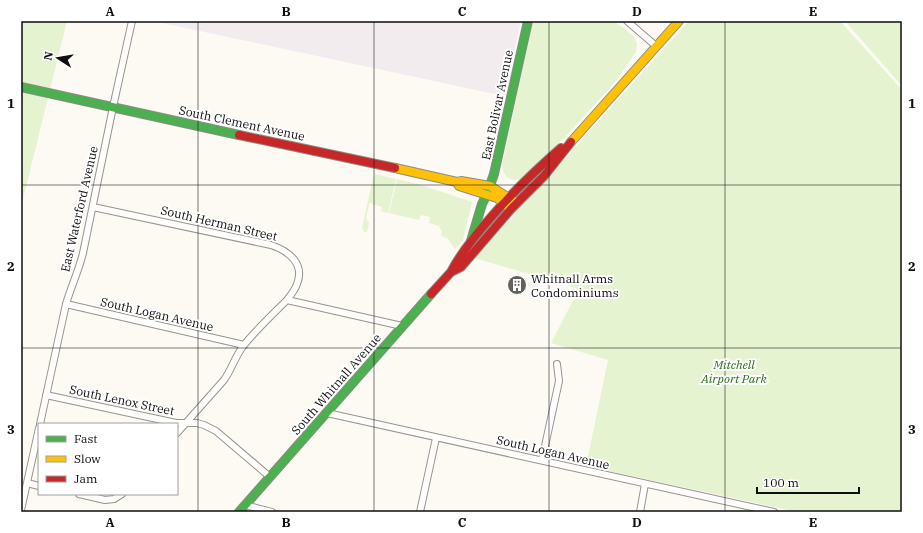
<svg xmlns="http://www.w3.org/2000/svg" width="923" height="533" viewBox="0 0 923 533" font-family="'IBM Plex Serif',serif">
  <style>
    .industrial { fill: #f3ecef }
    .green { fill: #e5f3d0 }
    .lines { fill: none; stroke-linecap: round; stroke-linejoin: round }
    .street-casing { stroke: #959491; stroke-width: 8 }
    .fast-casing { stroke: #8c8b87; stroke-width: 10 }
    .slow-casing { stroke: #8c8b87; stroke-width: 10 }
    .jam-casing { stroke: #8c8b87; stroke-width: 10 }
    .street { stroke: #fffefd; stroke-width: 6 }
    .fast { stroke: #4caf50; stroke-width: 8 }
    .slow { stroke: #ffc107; stroke-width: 8 }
    .jam { stroke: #c62828; stroke-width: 8 }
    .grid { fill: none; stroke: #0e0e0e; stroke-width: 1; stroke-opacity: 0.55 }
    .labels { text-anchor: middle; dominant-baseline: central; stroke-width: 4; stroke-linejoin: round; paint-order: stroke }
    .street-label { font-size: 12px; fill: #0e0e0e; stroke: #fff }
    .poi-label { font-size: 12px; fill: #0e0e0e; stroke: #fff; text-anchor: start }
    .park-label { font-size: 12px; font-style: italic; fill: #296c18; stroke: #fff }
    .neatline { fill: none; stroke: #0e0e0e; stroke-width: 1.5 }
    .grid-label { font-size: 13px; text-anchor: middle; font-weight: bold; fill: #0e0e0e }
  </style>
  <rect width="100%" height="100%" fill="#fcfaf2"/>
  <path class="industrial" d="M153,21H521L504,96Z"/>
  <path class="green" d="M21,21H67L21,207Z
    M533,21H613L625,29L634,37L637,44L636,52L616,81L567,135L524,178C512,183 503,178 502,165Z
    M689,21H840L902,90V512H797L586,466L608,360L551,343L579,289L475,258Z
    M845,21H902V86Z
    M374,174L396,179L388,213L381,211L382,207L372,204V202L369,204L366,219L369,223L367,232H364L362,228Z
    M397,179L418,184L472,202L463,240L455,249L447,238L441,236L442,232L439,226L429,223L430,217L421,215L419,220L389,213Z"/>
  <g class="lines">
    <defs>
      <path id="street" d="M627,21L656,46
        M93,207L271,245C289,251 305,264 297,284C295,290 291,295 287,300L402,326
        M66,304L244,345
        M46,395L176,423H197L204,425L216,431L270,477
        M327,413L774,512
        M40,424L66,304C71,287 79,270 83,253L113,107L132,21
        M177,433L224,380C232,369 235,356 244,345C256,330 273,314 287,300
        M542,460L559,381L557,364
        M27,483L39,486
        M79,494L105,500L114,499L122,494
        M245,505L272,512
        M21,510L39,428
        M420,512L436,438
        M640,512L645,484"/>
      <path id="fast" d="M21,87L239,135
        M471,241L482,204L487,194L494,174L528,21
        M239,512L431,294"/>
      <path id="slow" d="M571,142L679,21
        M395,168L457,182L461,181L490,186L517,203
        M457,182L459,186L497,198L508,207"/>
      <path id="jam" d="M239,135L395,168
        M451,272C462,251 477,233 493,215C514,191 537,169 561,148
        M431,294L451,272L461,267L511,209L544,176L571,142"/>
    </defs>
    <use href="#street" class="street-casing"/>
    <use href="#fast" class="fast-casing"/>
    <use href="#slow" class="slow-casing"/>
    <use href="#jam" class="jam-casing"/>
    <use href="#street" class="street"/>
    <use href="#fast" class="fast"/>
    <use href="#slow" class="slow"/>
    <use href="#jam" class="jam"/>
  </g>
  <path class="grid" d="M198,21V512M374,21V512M549,21V512M725,21V512M21,185H902M21,348H902"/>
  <defs>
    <symbol id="building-disc" viewBox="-11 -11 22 22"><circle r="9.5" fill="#61615e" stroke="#fff"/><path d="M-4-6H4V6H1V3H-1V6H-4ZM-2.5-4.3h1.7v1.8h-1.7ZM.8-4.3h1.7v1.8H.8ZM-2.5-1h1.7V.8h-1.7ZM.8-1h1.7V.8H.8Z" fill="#fff"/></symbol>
  </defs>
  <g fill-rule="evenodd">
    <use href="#building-disc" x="506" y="274" width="22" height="22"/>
  </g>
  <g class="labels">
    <g class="street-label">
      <text transform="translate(497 105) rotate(-78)">East Bolivar Avenue</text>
      <text transform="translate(242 123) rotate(12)">South Clement Avenue</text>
      <text transform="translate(79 209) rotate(-77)">East Waterford Avenue</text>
      <text transform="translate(219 223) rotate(13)">South Herman Street</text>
      <text transform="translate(157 314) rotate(13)">South Logan Avenue</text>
      <text transform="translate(336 384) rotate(-49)">South Whitnall Avenue</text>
      <text transform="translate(122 400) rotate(12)">South Lenox Street</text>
      <text transform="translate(553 452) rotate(13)">South Logan Avenue</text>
    </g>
    <g class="poi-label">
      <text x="531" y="278">Whitnall Arms<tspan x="531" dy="14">Condominiums</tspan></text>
    </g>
    <g class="park-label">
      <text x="734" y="364">Mitchell<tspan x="734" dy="14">Airport Park</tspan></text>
    </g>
  </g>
  <rect width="923" height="533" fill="none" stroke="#ffffff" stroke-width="44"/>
  <rect x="38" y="423" width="140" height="72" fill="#ffffff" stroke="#9f9f9f"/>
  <rect x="46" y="436" width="20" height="6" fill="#4caf50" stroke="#9f9f9f"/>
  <text x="74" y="443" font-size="12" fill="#0e0e0e">Fast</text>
  <rect x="46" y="456" width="20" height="6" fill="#ffc107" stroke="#9f9f9f"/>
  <text x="74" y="463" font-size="12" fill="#0e0e0e">Slow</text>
  <rect x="46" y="476" width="20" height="6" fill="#c62828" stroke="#9f9f9f"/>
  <text x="74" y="483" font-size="12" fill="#0e0e0e">Jam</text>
  <g transform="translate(58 58) rotate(282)" stroke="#ffffff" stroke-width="3" paint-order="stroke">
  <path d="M0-3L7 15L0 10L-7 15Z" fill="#0e0e0e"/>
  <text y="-6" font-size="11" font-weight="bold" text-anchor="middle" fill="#0e0e0e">N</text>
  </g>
  <path d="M757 487v6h102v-6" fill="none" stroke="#0e0e0e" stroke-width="2"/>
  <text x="763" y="487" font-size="12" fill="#0e0e0e" stroke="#ffffff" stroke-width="3" paint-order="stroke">100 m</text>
  <rect x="22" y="22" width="879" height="489" class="neatline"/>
  <g class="grid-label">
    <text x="110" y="16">A</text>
    <text x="286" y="16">B</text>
    <text x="462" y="16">C</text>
    <text x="637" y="16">D</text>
    <text x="813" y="16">E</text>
    <text x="11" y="108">1</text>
    <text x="912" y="108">1</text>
    <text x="11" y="271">2</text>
    <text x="912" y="271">2</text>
    <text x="11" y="434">3</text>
    <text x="912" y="434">3</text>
    <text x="110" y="527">A</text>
    <text x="286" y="527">B</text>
    <text x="462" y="527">C</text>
    <text x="637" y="527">D</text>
    <text x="813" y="527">E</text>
  </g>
</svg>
